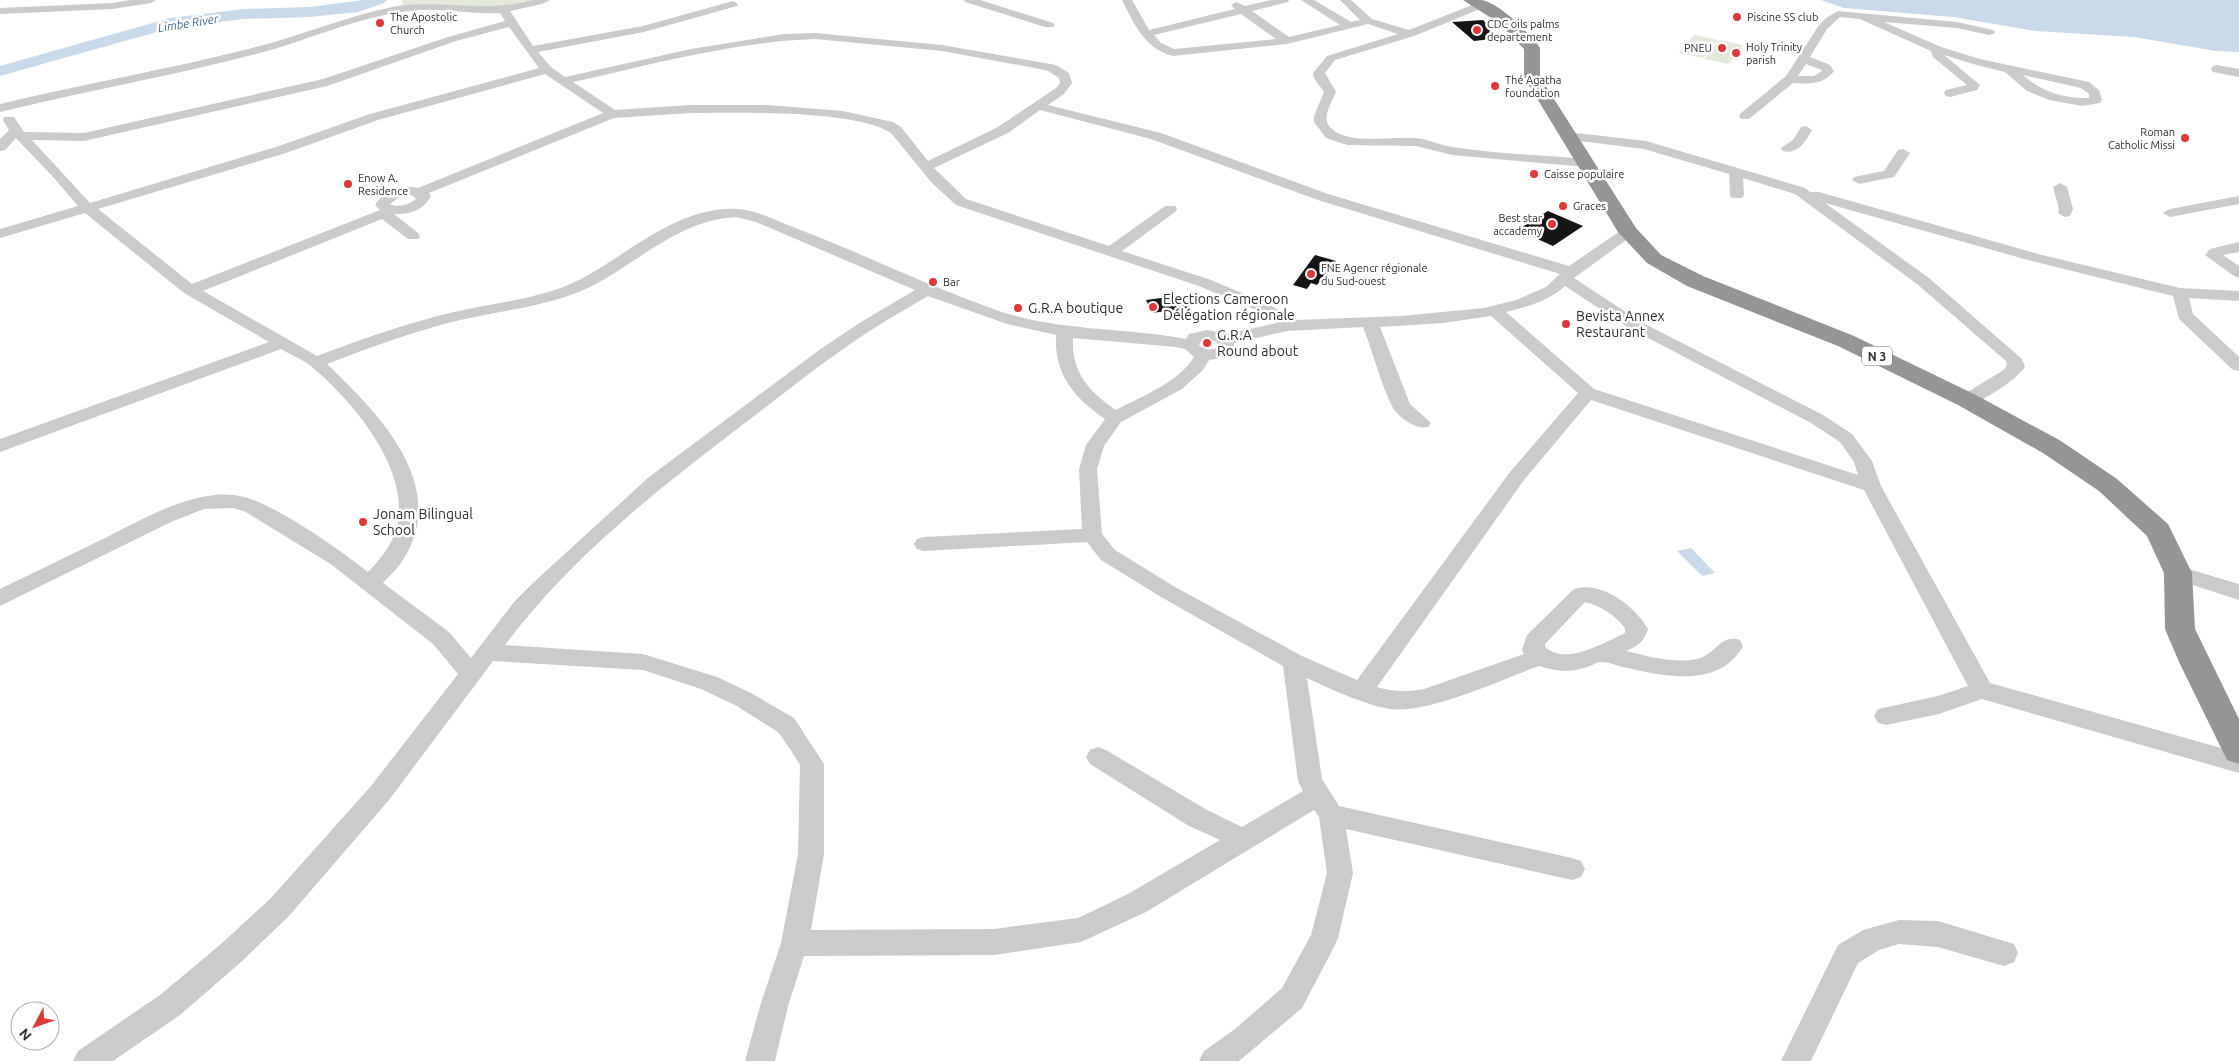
<svg xmlns="http://www.w3.org/2000/svg" width="2239" height="1061" viewBox="0 0 2239 1061" font-family="Ubuntu,sans-serif">
  <style>
    .green { fill: #e3eadc }
    .water { fill: #c9dbea }
    .lines { fill: none; stroke-linecap: round; stroke-linejoin: round }
    .river { fill: #c9dbea; fill-rule: evenodd }
    .building { fill: #151515 }
    .minor { fill: #cbcbcb; fill-rule: evenodd }
    .highway { fill: #959595; fill-rule: evenodd }
    .poi-dot { fill: #dd383a; stroke: #fff; stroke-width: 2 }
    .labels { text-anchor: middle; dominant-baseline: central; stroke-width: 5; stroke-linejoin: round; paint-order: stroke }
    .far-poi-label { font-size: 11px; fill: #2e2e2e; stroke: #fff; text-anchor: start }
    .far-water-label { font-size: 12px; font-style: italic; fill: #406a8c; stroke: #fff }
    .shield { fill: #fff; stroke: #6d6d6d; stroke-width: 1 }
    .shield-label { font-size: 12px; font-weight: bold; fill: #2e2e2e }
    .poi-label { font-size: 14px; fill: #2e2e2e; stroke: #fff; text-anchor: start }
  </style>
  <rect width="100%" height="100%" fill="#fff"/>
  <path class="green" d="M402,0H542L516,7L403,6Z
    M1694,35L1718,40L1703,58L1679,53Z
    M1719,40L1743,45L1729,64L1704,59Z"/>
  <path class="water" d="M1821,0H2239V52L2216,51L2134,37L2035,31L1953,17L1844,8Z
    M1691,548L1715,573L1702,576L1677,551Z"/>
  <g class="lines">
    <path class="river" d="M364,0H387L384,3L358,12L310,17L243,19L171,28L0,76V66L170,18L243,9L310,7Z"/>
  </g>
  <path class="building" d="M1483,20L1500,38L1474,41L1452,22Z
    M1548,211L1583,226L1553,246L1517,230Z
    M1315,255L1336,261L1317,285L1311,283L1307,289L1293,285Z
    M1183,295L1189,308L1152,313L1146,300Z"/>
  <g class="lines">
    <path class="minor" d="M130,0H156L151,3L112,9L0,14V8L112,3Z
      M533,0H550L542,4L510,11L533,46L643,26L733,1L738,4L737,6L644,32L538,52L551,67L565,77L691,49L784,34L815,33L942,45L1056,65L1069,73L1072,83L1064,94L1048,105L1161,133L1328,194L1569,266L1623,229H1633L1635,232L1633,235L1574,278L1641,322L1823,415L1852,434L1872,461L1881,486L1990,683L2239,753V773L1982,699L1939,714L1886,725L1878,723L1874,716L1878,709L1938,696L1968,686L1864,490L1591,400L1524,480L1377,687C1393,692 1407,692 1424,689L1524,654L1522,650L1527,635L1574,589C1601,580 1635,606 1648,629C1643,643 1639,645 1626,651C1648,656 1677,665 1700,658C1717,653 1720,634 1740,640L1743,646C1720,688 1666,677 1628,668C1620,667 1610,662 1602,662C1596,662 1589,667 1584,668C1567,673 1555,671 1539,666C1500,680 1428,714 1390,709C1368,706 1328,688 1307,678L1322,779L1339,806L1572,858L1581,861L1585,869L1581,877L1572,880L1346,829L1353,873L1338,938L1334,947L1302,1008L1239,1061H1199L1204,1051L1235,1029L1282,988L1311,935L1327,873L1319,817L1314,810L1146,912L1081,942L994,955L804,956L788,1006L775,1061H745L760,1006L781,943L798,854L800,765L790,749L778,732L735,705L701,689L643,670L493,661L389,800L289,916L241,962L180,1015L113,1061H73L78,1051L160,995L221,944L271,898L371,786L458,674L433,644L332,565L246,512L233,508L204,509L171,522L0,606V589C33,573 66,557 99,541C138,522 190,490 234,495C268,498 340,550 368,572C383,557 397,538 399,516C403,460 351,400 311,366C302,359 291,355 281,349L0,452V439L269,342L184,293L85,213L0,238V229L78,206L54,178L16,138L5,150L0,151V139L9,130L3,120L4,117H14L24,132L84,133L323,79L448,37L505,21L500,13C470,15 439,7 409,11C356,17 307,41 256,54C171,76 85,91 0,112V104C82,84 166,70 248,49C298,37 346,16 397,6C444,0 486,13 533,0ZM509,27L539,68L370,114L276,147L90,203L32,140L84,141L327,86L456,41ZM815,39L942,51L1035,68L1048,71L1059,78L1060,83L1056,88L998,127L928,161L901,127L893,122L843,111L767,105H690L615,110L573,82C653,64 733,42 815,39ZM545,74L603,113L418,188C402,184 384,190 375,205L380,210L192,284L98,209L286,153L378,120ZM1040,110L1151,139L1318,200L1560,274L1546,287L1516,300L1484,308L1401,316L1296,320L1268,304L1211,280L1122,251L1175,212L1177,209L1175,206H1165L1109,246L966,199L934,168L1008,133ZM690,113C737,113 853,109 891,133L932,183L956,205L1199,286L1256,310L1277,323L1227,334L1207,330L1189,334L1186,339C1122,327 1063,332 999,311C930,287 866,255 798,229C778,222 758,210 737,209C679,206 631,252 583,278C544,299 496,302 454,312C407,323 362,339 317,356L203,291L382,219L408,239H418L420,236L418,233L394,214C409,215 424,210 431,196L429,193L614,118ZM412,195L416,199C408,205 399,208 390,204L401,196ZM737,217L756,222L915,290L861,322L822,348L649,477L534,582L514,602L471,658L449,632L383,583C389,576 396,570 401,563C453,487 378,413 327,364C371,347 415,331 460,320C504,310 552,306 592,286C640,261 681,219 737,217ZM1565,286L1629,328L1811,423L1840,442L1854,462L1858,475L1594,389L1506,312C1527,307 1549,301 1565,286ZM928,296L1007,324L1056,335C1054,374 1074,398 1105,419L1086,445L1079,469L1082,529L924,537L917,539L914,544L917,549L924,551L1087,542L1101,560L1161,597L1283,666L1298,781L1303,791L1242,827L1207,810L1106,750L1098,747L1090,750L1086,757L1090,764L1189,826L1220,840L1128,894L1078,918L994,929L811,930L824,854V764L794,718L751,693L717,677L643,654L505,645C570,558 656,491 741,426C785,393 827,358 873,329C891,317 910,307 928,296ZM1491,316L1578,393L1510,472L1357,680L1302,656L1175,587L1115,550L1102,534L1097,469L1104,446L1121,422L1182,389L1203,370L1209,360C1219,359 1228,357 1234,348V343L1287,331L1363,327C1373,352 1381,385 1393,408C1399,418 1417,430 1428,427L1431,423L1410,404L1380,327L1443,323ZM1073,338L1176,347L1185,349L1194,357C1178,383 1142,396 1116,410C1089,392 1071,372 1073,338ZM1211,340L1217,342V347C1211,351 1205,350 1199,345L1201,341ZM1585,602C1601,606 1615,615 1625,628V633C1603,643 1566,666 1545,647V644Z
      M964,0H980L1053,23L1055,25L1053,27H1045L965,2Z
      M1122,0H1132L1149,30L1235,9L1231,5L1236,2L1245,6L1271,0H1289L1288,2L1252,11L1289,37L1340,25L1301,0H1314L1351,22L1360,20L1340,0H1351L1372,19L1409,30L1477,3H1485L1486,5L1485,7L1414,36L1335,60L1325,73L1336,92C1332,102 1321,118 1330,127C1346,146 1393,136 1415,138C1428,139 1440,145 1452,147C1496,154 1542,155 1586,159L1593,163L1586,167L1452,155L1416,146L1347,145L1326,138L1314,122V116L1324,92L1314,78L1313,73L1327,56L1398,34L1368,24L1287,44L1173,56C1145,49 1134,24 1122,0ZM1241,14L1276,39L1174,49L1161,43L1154,35Z
      M1838,11L1957,22L1993,30L1995,32L1993,34L1989,35L1957,28L1884,22L1941,47L1980,59L2089,82L2099,90L2102,100L2100,103L2082,106L2049,100L2027,91L2005,72L1973,64L1944,55L1980,85L1977,90L1950,97L1946,96L1944,93L1946,90L1967,85L1933,57L1931,51L1860,19L1840,17L1827,29L1810,57L1830,65L1834,71C1824,85 1808,84 1793,83L1749,119H1741L1739,116L1741,113L1786,76L1819,25L1826,18ZM1806,64L1822,70V71L1814,76H1798ZM2023,75L2081,88L2089,94V98C2065,99 2041,92 2023,75Z
      M2217,65L2239,69V77L2213,72L2211,69L2213,66Z
      M1806,126L1812,130C1806,141 1798,155 1783,151L1781,148L1793,140L1801,127Z
      M1568,132L1646,141L1805,188L1810,192H1819L2038,254L2180,288L2239,291V301L2189,298L2193,314L2239,357V371L2233,370L2179,319L2173,296L2028,260L1825,203L1929,278L2022,359L2025,367C2016,380 1976,408 1961,404L1958,400L1961,396L2002,371L2007,366L2006,361L1917,284L1795,194L1743,178L1744,195L1742,198H1732L1730,195L1729,174L1644,149L1563,139L1561,136Z
      M1903,149L1910,153L1894,177L1859,184L1852,180L1854,177L1884,171L1898,150Z
      M2060,183L2067,187L2073,209L2070,216L2065,217L2058,213L2059,209L2053,187Z
      M2239,196V204L2170,217L2163,213L2170,209Z
      M2239,242V252L2223,255L2239,266V278L2234,276L2205,255L2210,249Z
      M2178,566L2239,584V600L2171,578L2168,573L2171,568Z
      M1899,920L1938,921L2014,944L2018,953L2014,962L2004,966L1938,947L1899,944L1879,950L1858,963L1811,1061H1781L1838,945L1863,930Z"/>
    <path class="highway" d="M1463,0C1469,0 1477,0 1482,0C1502,5 1525,30 1538,45L1540,48V77L1636,228L1661,255L1703,276L1854,336L1976,395L2061,441L2117,479L2168,524L2192,573L2195,629L2239,719V764L2227,760L2179,662L2165,629L2164,573L2147,536L2099,491L2043,453L1958,405L1838,346L1687,286L1647,263L1618,232L1524,77V49L1499,23Z"/>
  </g>
  <g class="poi-dot">
    <circle cx="1737" cy="17" r="5"/>
    <circle cx="380" cy="23" r="5"/>
    <circle cx="1477" cy="30" r="5"/>
    <circle cx="1722" cy="48" r="5"/>
    <circle cx="1736" cy="53" r="5"/>
    <circle cx="1495" cy="86" r="5"/>
    <circle cx="2185" cy="138" r="5"/>
    <circle cx="1534" cy="174" r="5"/>
    <circle cx="348" cy="184" r="5"/>
    <circle cx="1563" cy="206" r="5"/>
    <circle cx="1552" cy="224" r="5"/>
    <circle cx="1311" cy="274" r="5"/>
    <circle cx="933" cy="282" r="5"/>
    <circle cx="1153" cy="307" r="5"/>
    <circle cx="1018" cy="308" r="5"/>
    <circle cx="1566" cy="324" r="5"/>
    <circle cx="1207" cy="343" r="5"/>
    <circle cx="363" cy="522" r="5"/>
  </g>
  <g class="labels">
    <g class="far-poi-label">
      <text x="390" y="17">The Apostolic<tspan x="390" dy="13">Church</tspan></text>
      <text x="1747" y="17">Piscine SS club</text>
      <text x="1487" y="24">CDC oils palms<tspan x="1487" dy="13">departement</tspan></text>
      <text x="1746" y="47">Holy Trinity<tspan x="1746" dy="13">parish</tspan></text>
      <text x="1712" y="48" text-anchor="end">PNEU</text>
      <text x="1505" y="80">Thé Agatha<tspan x="1505" dy="13">foundation</tspan></text>
      <text x="2175" y="132" text-anchor="end">Roman<tspan x="2175" dy="13">Catholic Missi</tspan></text>
      <text x="1544" y="174">Caisse populaire</text>
      <text x="358" y="178">Enow A.<tspan x="358" dy="13">Residence</tspan></text>
      <text x="1573" y="206">Graces</text>
      <text x="1542" y="218" text-anchor="end">Best star<tspan x="1542" dy="13">accademy</tspan></text>
      <text x="1321" y="268">FNE Agencr régionale<tspan x="1321" dy="13">du Sud-ouest</tspan></text>
      <text x="943" y="282">Bar</text>
    </g>
    <g class="far-water-label">
      <text transform="translate(188 23) rotate(-9)">Limbe River</text>
    </g>
    <rect class="shield" x="1862" y="346.5" width="30" height="19" rx="4"/>
    <g class="shield-label">
      <text x="1877" y="356">N 3</text>
    </g>
    <g class="poi-label">
      <text x="1163" y="299">Elections Cameroon<tspan x="1163" dy="16">Délégation régionale</tspan></text>
      <text x="1028" y="308">G.R.A boutique</text>
      <text x="1576" y="316">Bevista Annex<tspan x="1576" dy="16">Restaurant</tspan></text>
      <text x="1217" y="335">G.R.A<tspan x="1217" dy="16">Round about</tspan></text>
      <text x="373" y="514">Jonam Bilingual<tspan x="373" dy="16">School</tspan></text>
    </g>
  </g>
  <g transform="translate(35 1026) rotate(229)"><circle r="24" fill="#ffffff" stroke="#ababab"/>
  <path d="M0-4L9 19L0 12L-9 19Z" fill="#dd383a"/>
  <text y="-8" font-size="14" font-weight="bold" text-anchor="middle" fill="#2e2e2e">N</text>
  </g>
</svg>
